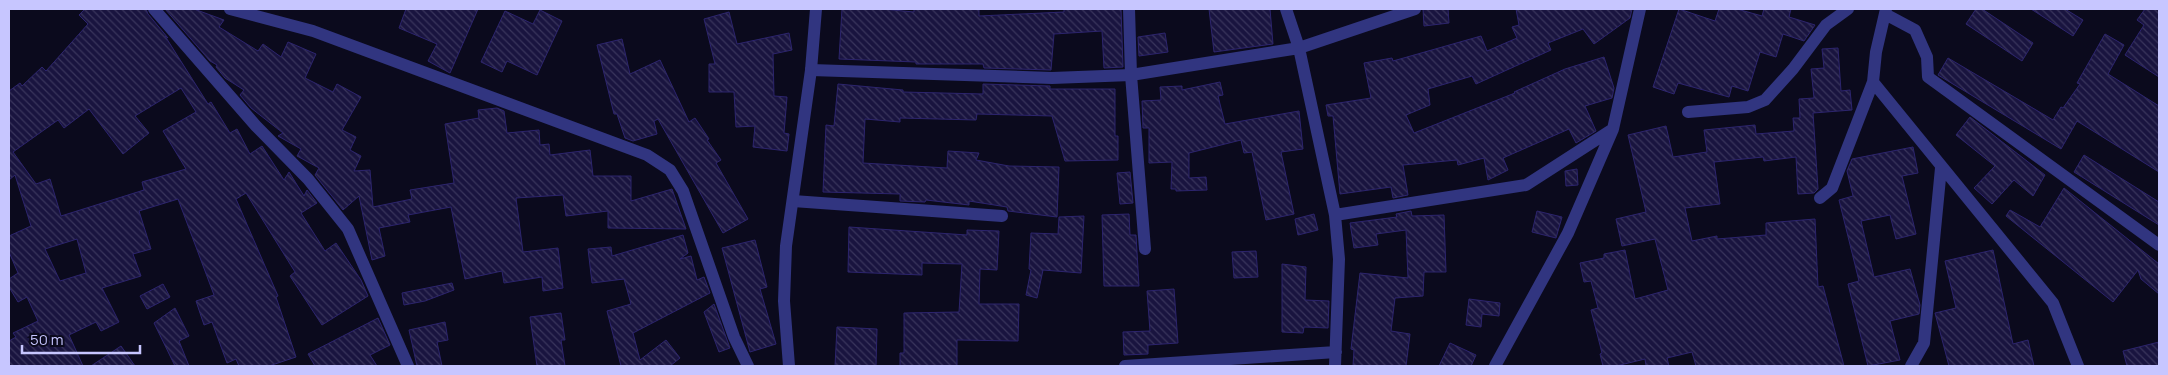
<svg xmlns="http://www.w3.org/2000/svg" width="2168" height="375" viewBox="0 0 2168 375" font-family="Manrope,sans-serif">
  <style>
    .building { fill: url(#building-back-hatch); stroke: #2c246d; fill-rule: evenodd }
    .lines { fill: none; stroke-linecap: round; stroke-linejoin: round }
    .minor { stroke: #313580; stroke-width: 12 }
    .tertiary { stroke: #313580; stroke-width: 12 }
  </style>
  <defs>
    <pattern id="building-back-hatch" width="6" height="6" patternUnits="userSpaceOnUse" patternTransform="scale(1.25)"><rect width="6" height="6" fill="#19143f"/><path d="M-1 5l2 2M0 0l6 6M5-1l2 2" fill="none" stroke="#39355c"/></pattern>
  </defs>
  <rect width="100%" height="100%" fill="#0b0a1d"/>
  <path class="building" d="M85,9H146L148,14L168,38L165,36L208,104L211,102L230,133L237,129L250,154L262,146L284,180L289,172L304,196L307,190L317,203L301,213L325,251L336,243L361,280L368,296L322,325L290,276L295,272L246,193L236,199L278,296L276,297L296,357L269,366H239L236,359L227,363L212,322L204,325L196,301L214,295L178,199L139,211L151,249L133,254L141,276L102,288L119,322L101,331L96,322L69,335L83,366H9V341L16,337L13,333L38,321L27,297L18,302L9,287V279L18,273L9,252V236L31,226L15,175L9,180V91L20,83L22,86L42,67L46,71L88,24L79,15ZM181,88L196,112L163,131L186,169L142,182L144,190L61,216L50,179L36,184L13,152L58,120L64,128L89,109L123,154L149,133L135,116ZM77,239L86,273L60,281L45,249Z
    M165,9H194L224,20L219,27L258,51L263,44L281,57L288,42L316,54L305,78L333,92L337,84L361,97L342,130L356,137L350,150L361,156L354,171L370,170L373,207L412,199L410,190L454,183L445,124L479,118L478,110L497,108L504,111L507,133L539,130L540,145L549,144L550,155L590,150L593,176H631V201L672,189L686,229L608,228V211L566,216L563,195L516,198L523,252L558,248L563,288L543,291L542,277L504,283L502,271L465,279L451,207L408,215L410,222L379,228L385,256L372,260L359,196L343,210L315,175L319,168L297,156L301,149L278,136L283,133L251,108L240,95L244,90L225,78L216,67L217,65L210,61Z
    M406,9H478L450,73L428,61L437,44L399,28Z
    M842,9H882L914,12V9H979V16L1064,12V9H1121L1123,67L1104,68L1102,31L1054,34L1051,70L984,68L983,64H916V62L839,59Z
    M1209,9H1270L1273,44L1214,52Z
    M1423,9H1448L1449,23L1424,26Z
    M1516,9H1632L1630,18L1594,44L1583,29L1548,43L1551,50L1476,84L1472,76L1428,89L1430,105L1406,115L1414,133L1515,93L1514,92L1565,69L1604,57L1614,88L1612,98L1585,106L1596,131L1576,143L1569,129L1503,158L1508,170L1488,180L1484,158L1458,165L1457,160L1403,165L1408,195L1393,198L1391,187L1340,194L1333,116H1328L1326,105L1371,98L1364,63L1392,58L1393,61L1481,36L1487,51L1517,38L1512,27L1519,25Z
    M1679,9L1715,21L1719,9H1737L1762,16L1764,9H1791L1789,17L1815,25L1804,41L1783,34L1776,57L1760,52L1748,91L1732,86L1729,97L1678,83L1674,94L1653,87Z
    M1976,9H1982L2033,43L2022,61L1966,24Z
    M2031,9H2065L2083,20L2073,36Z
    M2145,9H2159V77L2125,55L2144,25L2137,20Z
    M540,10L562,21L537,75L507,61L502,72L481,62L505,11L533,24Z
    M729,12L737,44L789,33L792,50L773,54L774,96L787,97L784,133L789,134L787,151L753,147L755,126L736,127L734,92H709V64H715L704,19Z
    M1165,33L1168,52L1139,56L1138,37Z
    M2105,34L2124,45L2108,74L2159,106V172L2077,121L2061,149L1938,75L1948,58L2053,120L2061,107L2063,108L2080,84L2077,83Z
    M622,39L630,74L660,60L689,122L695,118L709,139L707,140L721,160L716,163L748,219L723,233L658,119L654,121L657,134L633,141L625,138L617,114H614L597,45Z
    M1838,48L1841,91L1850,90L1852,110L1813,113L1818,189L1814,193L1798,194L1796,157L1764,161L1763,157L1714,162L1720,204L1685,208L1692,241L1717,236V239L1766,235V223L1815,219L1818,287L1823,286L1844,366H1696L1692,352L1667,358L1669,366H1646L1645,359L1616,366H1603L1600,354L1602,353L1591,310L1598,308L1591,281L1584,282L1580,263L1604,258V254L1625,250L1635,299L1668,290L1655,239L1622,246L1616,219L1646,212L1628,135L1666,126L1673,157L1707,152L1704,130L1755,125L1756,134L1794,131L1793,118H1800L1799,99L1814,98L1811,69L1824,68L1822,49Z
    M1220,82L1223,95L1218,96L1225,124L1299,111L1303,149L1281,152L1294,214L1266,220L1252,152L1244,153L1241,140L1189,153V178L1206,177L1207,190L1176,191V189H1171L1172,162L1149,163V128H1143L1142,101L1161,100L1160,87L1182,86V90Z
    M838,84L903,90V92L983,94V84L1050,86V89H1115V136H1118V160L1065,161L1052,116L977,114L976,120L900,118V122L865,119L863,163L947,168L948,151L979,153L976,160L1009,166L1059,167L1057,217L1008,211L1007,207L969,201V205L926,200L925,202L900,201V194L823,192L826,125L834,126Z
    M1970,117L2045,175L2033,196L2014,180L1992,204L1974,188L1995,166L1956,135Z
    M1913,147L1918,173L1902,176L1916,234L1896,239L1890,215L1861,221L1874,277L1910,269L1920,305L1919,314L1890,321L1900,360L1868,366L1848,284L1859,281L1839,200L1853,196L1847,171L1852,159Z
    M2084,155L2159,202V225L2074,172Z
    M1577,169L1578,185L1566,186L1565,171Z
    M1130,172L1133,203L1120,204L1117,173Z
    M2064,188L2159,264V294L2141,279L2138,270L2113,302L2006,216L2010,210L2040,227Z
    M1411,211L1412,216L1444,215L1446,272H1424L1423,296L1395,298L1391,331L1410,334L1406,366H1353L1354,350L1351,349L1360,273L1408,278L1406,230L1376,234L1378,245L1354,248L1350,223L1397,217L1396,214Z
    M1537,211L1562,217L1556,238L1532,232Z
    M1129,214L1130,235H1136L1139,286H1104L1102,215Z
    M1314,214L1318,230L1298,235L1295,219Z
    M1084,216L1081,273L1043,270L1037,298L1026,295L1031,270L1029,269L1031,233L1058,234L1059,217Z
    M849,227L967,235V230L999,231L997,270L980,269L979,304H1019L1018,341L957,340V366H900V353H904V313L959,312L962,264L922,263V275L848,272Z
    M683,235L688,253L680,259L691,256L697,280L704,277L710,293L633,333L640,360L666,340L680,358L670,366H621L607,311L631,304L624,279L592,283L588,249L611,247L612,256Z
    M755,240L767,287L760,289L776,344L750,352L722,248Z
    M1993,250L2013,344L2028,340L2034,366H1949L1935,313L1956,308L1945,261Z
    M1256,251L1258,277L1234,278L1232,252Z
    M1282,264L1306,267L1305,300L1329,301L1328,328L1304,327L1303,333L1282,332Z
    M452,283L454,290L425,301L404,305L402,293Z
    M163,284L170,297L147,309L140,296Z
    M1174,289L1178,343L1148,345V354L1124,355L1123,332L1150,331L1147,291Z
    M1469,299L1500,303L1499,316L1482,314L1481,327L1466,325Z
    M714,304L730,348L719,352L704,312Z
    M175,308L189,336L179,341L189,366H175L154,323Z
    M561,313L565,340H561L565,366H537L530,317Z
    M378,318L390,345L370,355L377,366H315L308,354Z
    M445,322L448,340L437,342L442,366H417L409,330Z
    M837,327L877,329L876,366H835Z
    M2159,342V366H2127L2123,351Z
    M1450,343L1476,355L1471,366H1439Z
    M121,346L135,366H91Z"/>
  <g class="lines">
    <path class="minor" d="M154,9L256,126L308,179L348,229L408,366
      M230,9L313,31L647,155L670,170L683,191L734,337L748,366
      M1129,9L1131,75L1145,249
      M1286,9L1299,48L1335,215L1339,259L1335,366
      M1885,14L1915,30L1927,57L1928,77L2159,245
      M811,70L1052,78L1131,75L1299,48L1415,9
      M1873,82L2053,303L2078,366
      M1688,112L1748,107L1765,100L1793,69L1826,25L1848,9
      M1820,198L1832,188L1873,82L1876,52L1886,9
      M793,201L1002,216
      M1335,215L1526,185L1613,129
      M1125,366L1336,352
      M1495,366L1568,233L1613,129L1640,9
      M1911,366L1924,343L1941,168"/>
    <path class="tertiary" d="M789,366L784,301L786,246L811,70L816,9"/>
  </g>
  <rect width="2168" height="375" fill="none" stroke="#c7c6ff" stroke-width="20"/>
  <path d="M22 345v8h118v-8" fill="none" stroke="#c7c6ff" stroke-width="2.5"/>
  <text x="30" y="345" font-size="15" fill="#c7c6ff" stroke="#0b0a1d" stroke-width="4" paint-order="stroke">50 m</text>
</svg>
